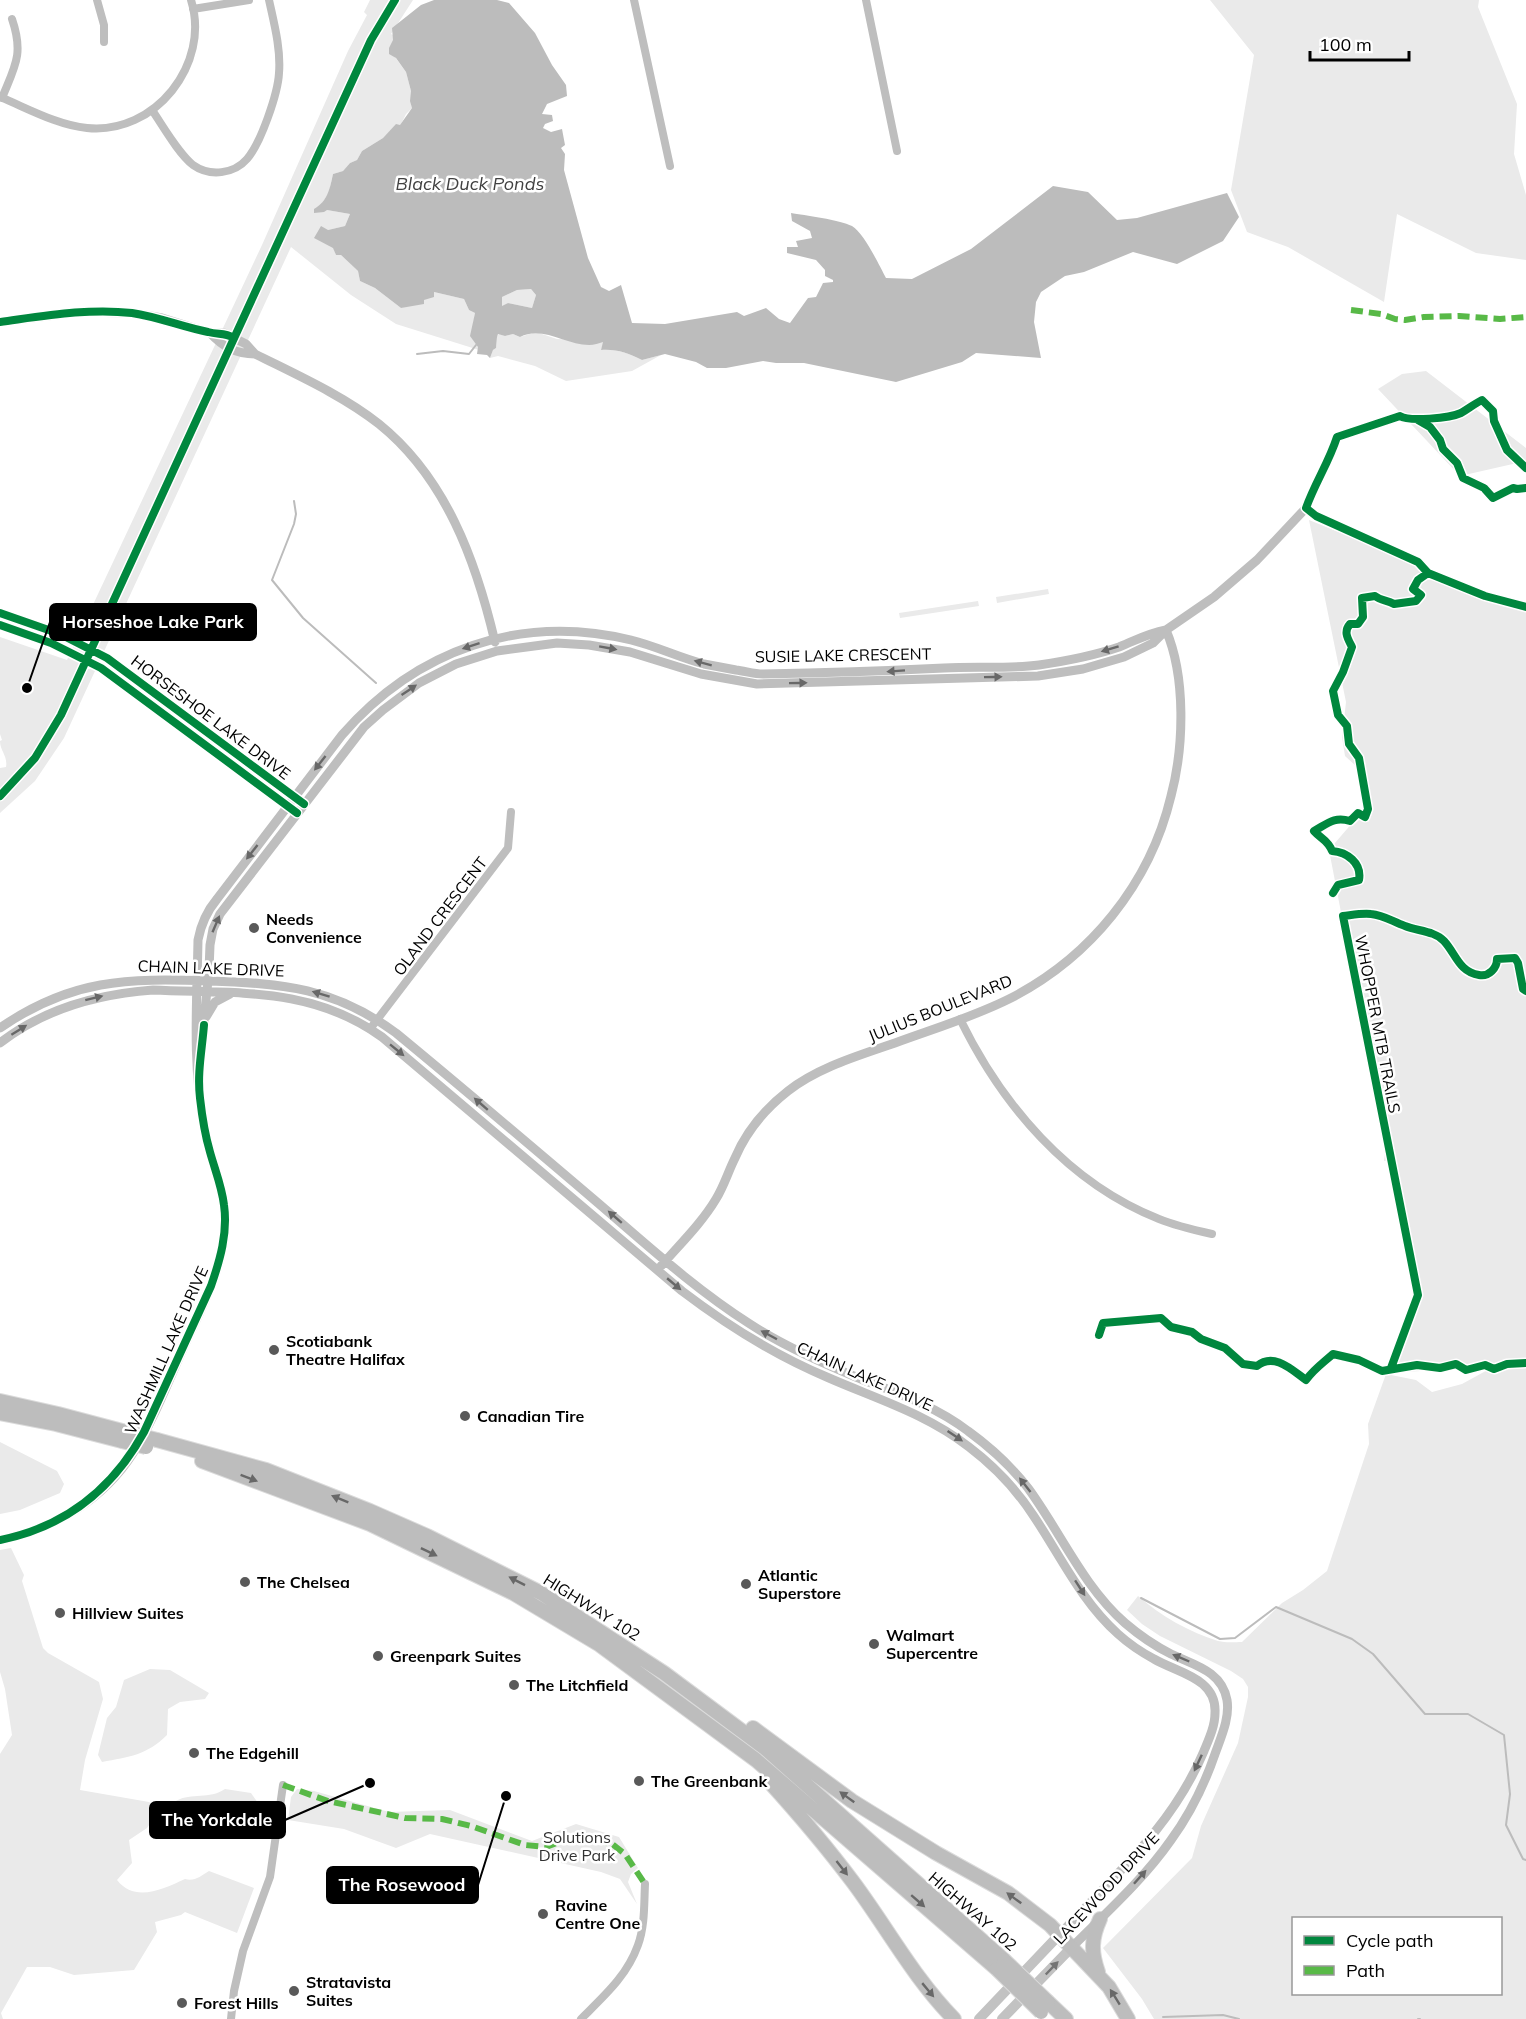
<svg xmlns="http://www.w3.org/2000/svg" width="1526" height="2019" viewBox="0 0 1526 2019" font-family="Mulish,sans-serif">
  <style>
    .green { fill: #eaeaea; fill-rule: evenodd }
    .water { fill: #bcbcbc; fill-rule: evenodd }
    .lines { fill: none; stroke-linecap: round; stroke-linejoin: round }
    .stream { stroke: #bcbcbc; stroke-width: 2 }
    .motorway-casing { stroke: #dbdbdb; stroke-width: 16 }
    .minor { stroke: #bebebe; stroke-width: 8 }
    .tertiary { stroke: #bebebe; stroke-width: 9 }
    .secondary { stroke: #c2c2c2; stroke-width: 10 }
    .motorway { stroke: #bdbdbd; stroke-width: 14 }
    .motorway-bridge-casing { stroke: #dbdbdb; stroke-width: 16; stroke-linecap: butt }
    .motorway-bridge { stroke: #bdbdbd; stroke-width: 14 }
    .quiet { stroke: #58b947; stroke-width: 6; stroke-dasharray: 12 6; stroke-linecap: butt }
    .cycleway-casing { stroke: #fff; stroke-width: 11 }
    .cycleway { stroke: #00873e; stroke-width: 8 }
    .oneway { fill: #686868 }
    .oneway2 { fill: #747474 }
    .poi-dot { fill: #595959; stroke: #fff; stroke-width: 2 }
    .labels { text-anchor: middle; dominant-baseline: central; stroke-width: 5; stroke-linejoin: round; paint-order: stroke }
    .street-label { font-size: 16px; fill: #000; stroke: #fff }
    .poi-label { font-size: 16px; font-weight: bold; fill: #000; stroke: #fff; text-anchor: start }
    .park-label { font-size: 16px; fill: #303030; stroke: #fff }
    .water-label { font-size: 18px; font-style: italic; fill: #414141; stroke: #fff }
    .leader { fill: none; stroke: #000; stroke-width: 2 }
    .callout-dot { fill: #000; stroke: #fff; stroke-width: 2 }
    .callout { fill: #000; stroke: #000; stroke-width: 2 }
    .callout-label { font-size: 18px; text-anchor: middle; font-weight: bold; fill: #fff }
  </style>
  <rect width="100%" height="100%" fill="#fff"/>
  <path class="green" d="M370,0H413L391,34L393,35L395,57L406,72L411,91V101L412,108L406,114L400,126L396,125L383,138L362,151L357,160L350,163L343,171L333,174L329,192L321,205L327,210L350,214L345,226L328,230L336,255H341L358,271L360,281L375,288L401,308L423,300L434,292L464,299L469,310L475,313L473,324L479,350L396,324L351,295L291,247L64,738L35,781L0,813V768L6,767C8,756 0,751 0,741L2,740L0,734V637L67,660L262,245L348,51L367,15L364,12Z
    M1210,0H1479L1478,7L1517,104L1514,154L1526,195V260L1476,253L1397,214L1384,302L1288,247L1247,232L1231,190L1254,55Z
    M531,289L536,295L532,308L508,303L502,307V297L517,290Z
    M536,332L557,339L604,341L601,350C617,349 628,353 642,360L661,355L632,371L566,381L535,366L498,356L490,358L493,350L496,348L497,336L499,334L505,336L513,334L520,337Z
    M1426,371L1526,448V461L1460,476L1378,389L1402,374Z
    M1309,520L1526,608V2019H1154L1142,1999L1103,1948L1192,1858L1201,1826L1238,1743L1248,1697V1687L1243,1679L1231,1671L1160,1636L1142,1624L1127,1610L1138,1596C1161,1616 1189,1632 1218,1641C1226,1643 1235,1642 1242,1642L1282,1603L1303,1590L1327,1571L1369,1444L1368,1424L1386,1374L1416,1380L1432,1392L1462,1384L1493,1367L1385,1373L1415,1295L1389,1160L1384,1161L1386,1146L1329,850L1365,808L1357,767L1345,756L1342,737L1346,702ZM1500,1918V1994H1294V1918Z
    M1048,589L1049,594L997,603L996,597Z
    M978,601L979,606L900,618L899,613Z
    M0,1442L57,1471L64,1484L60,1493L20,1510L0,1514Z
    M11,1548L24,1575L22,1581L43,1648L48,1653L99,1682L103,1699L85,1760L80,1790L149,1802L160,1809L147,1828L129,1840L132,1863L117,1880C135,1903 163,1889 185,1879C194,1882 201,1876 209,1871L254,1888L237,1933L185,1912L181,1915L155,1922L157,1932L134,1970L74,1975L50,1967H27L1,2013L3,2019H0V1754L12,1735L5,1689L0,1672V1550Z
    M150,1669L170,1670L209,1693L205,1699L180,1702L168,1709L167,1735C147,1755 129,1757 102,1762L98,1755L107,1718L116,1707L124,1680Z
    M225,1789L251,1793L258,1803L260,1815L252,1820L198,1811L180,1813L176,1801C192,1792 209,1800 225,1789Z
    M297,1789L314,1791L389,1812L450,1810L532,1841L576,1824L619,1837L638,1868L631,1874L628,1882L637,1904L620,1879L601,1872L430,1834L396,1848L344,1829L288,1820L291,1797Z"/>
  <path class="water" d="M434,0H497L509,3L535,33L552,65L566,85L567,96L547,104L542,114L552,115L553,121L545,124L543,128L551,132L562,129L565,145L561,148L565,154L564,170L588,258L601,287L609,291L621,285L632,323L665,324L737,312L744,316L766,308L779,319L790,323L808,298L816,297L823,283L833,282V280L825,276V270L816,260L787,253V247H798L796,241L812,238L810,231L792,221L791,213C804,215 840,220 852,226C864,233 879,265 886,278L912,279L971,249L1053,186L1088,192L1117,220L1137,218L1227,193L1239,217L1223,241L1177,264L1133,252L1084,272L1065,276L1041,292L1036,302L1034,322L1041,358L976,353L962,362L896,382L804,363H776L763,361L726,368H707L696,362L665,354L642,360C628,353 617,349 601,350L603,342C599,343 594,345 589,345C566,345 542,325 520,337L513,334L505,336L498,334L497,337L496,348L493,350L490,358L487,355L477,354L478,347L470,336L475,313L469,310L464,299L434,292V297L424,300V304L401,308L375,288L360,281L358,271L341,255H336L333,248L314,238L321,226L328,230L345,226L350,214L327,210L324,212L314,213V209C328,201 330,188 333,174L343,171L350,163L357,160L362,151L383,138L396,124L400,125L412,108L410,101L411,91L406,72L396,58L389,54V48L393,40L392,28L421,5ZM531,289L536,295L532,308L508,303L502,306V297L517,290Z"/>
  <g class="lines">
    <path class="stream" d="M417,354L443,351L469,354L476,345
      M294,501L296,514L294,524L272,580L303,618L376,683
      M1141,1598L1220,1639L1235,1638L1276,1607L1352,1639L1373,1654L1425,1714H1468L1504,1735L1510,1794L1506,1825L1523,1859L1526,1860
      M1163,2017L1223,2015L1239,2019
      M1418,2019H1420"/>
    <defs>
      <path id="motorway" d="M0,1401L58,1414L126,1432
        M0,1413L56,1424L122,1441
        M157,1440L266,1470L370,1511L427,1536L541,1593L664,1673L766,1749L1004,1960
        M202,1461L370,1524L513,1593L600,1645L756,1760L997,1969
        M753,1728L852,1801L936,1853L1008,1893L1050,1925L1109,1987L1128,2019
        M767,1779C797,1812 826,1846 853,1882C888,1929 913,1977 954,2019
        M1098,1972C1091,1952 1091,1939 1100,1919
        M1048,2002L1066,2019"/>
    </defs>
    <use href="#motorway" class="motorway-casing"/>
    <path class="minor" d="M97,0L104,25V42
      M634,0L670,166
      M866,0L897,151
      M193,9L249,0
      M0,97C27,108 57,125 87,128C155,135 211,64 191,0
      M2,98C15,66 24,54 12,19
      M152,110C163,126 178,153 193,165C210,177 234,174 247,159C261,143 278,93 279,73C281,49 274,23 269,0
      M0,613L60,634L107,658L304,804
      M0,625L51,643L101,668L297,813
      M960,1019C1002,1105 1068,1183 1159,1219C1176,1226 1194,1230 1212,1234
      M370,1029L508,848L511,812
      M231,2019L234,1991L243,1951L270,1877L283,1785
      M581,2019C604,1996 627,1976 638,1945C645,1926 644,1904 645,1884"/>
    <path class="tertiary" d="M0,322L79,312L133,313L162,318L210,333H224L246,344L255,354C297,375 342,395 379,424C446,478 476,561 495,642
      M210,333C223,347 236,354 255,354
      M206,1017L215,1002L230,994
      M0,1028C71,979 127,978 210,981C283,983 335,988 396,1033C464,1089 531,1146 598,1203C647,1245 695,1289 750,1324C782,1345 820,1362 856,1377C894,1392 934,1405 968,1431C990,1447 1011,1466 1028,1488C1061,1533 1083,1586 1125,1623C1139,1635 1155,1646 1171,1654C1194,1665 1222,1671 1227,1700C1230,1718 1221,1737 1215,1754C1205,1783 1190,1814 1171,1840C1143,1880 1106,1913 1072,1947
      M0,1043C45,1008 98,994 153,990C237,994 311,986 382,1037L682,1291C728,1326 776,1356 829,1378C877,1399 927,1414 969,1447C994,1466 1016,1489 1033,1515C1060,1555 1081,1601 1118,1634C1129,1644 1141,1652 1154,1659C1178,1673 1217,1678 1215,1713C1215,1726 1209,1739 1204,1751C1172,1827 1115,1875 1060,1934
      M200,1060L209,970L210,945L213,929L220,914L364,727L383,710L419,683L456,664L497,651L557,643L589,645L630,652L701,674L757,684L1038,676L1083,669L1124,657L1153,643L1166,630L1214,597L1257,560L1306,508
      M661,1266C680,1244 701,1224 716,1199C724,1186 728,1172 735,1158C746,1132 765,1109 788,1091C819,1067 858,1056 895,1043C933,1029 973,1017 1009,999C1090,958 1150,884 1171,796C1184,747 1186,677 1166,630
      M0,1540C53,1530 104,1499 133,1453C155,1418 169,1379 186,1342C203,1305 223,1268 225,1227C226,1192 210,1159 204,1125C192,1063 197,1002 198,940C201,924 207,911 217,899L342,735C416,650 520,613 631,640C656,646 680,658 704,664C715,666 725,668 736,670C745,671 754,674 763,674C823,673 883,671 944,668C975,666 1008,669 1039,665C1066,661 1093,656 1119,647C1137,640 1146,634 1166,630"/>
    <path class="secondary" d="M979,2019L1060,1934
      M1002,2019L1072,1947"/>
    <use href="#motorway" class="motorway"/>
    <defs>
      <path id="motorway-bridge" d="M126,1432L157,1440
        M122,1441L146,1447
        M1004,1960L1048,2002
        M997,1969L1041,2012"/>
    </defs>
    <use href="#motorway-bridge" class="motorway-bridge-casing"/>
    <use href="#motorway-bridge" class="motorway-bridge"/>
    <path class="quiet" d="M1351,310L1381,314L1395,319L1405,320L1424,317L1459,316L1500,319L1526,317
      M283,1785L328,1801L405,1818L442,1819L471,1826L525,1845L546,1847L575,1836L591,1838L612,1844L625,1854L645,1884"/>
    <defs>
      <path id="cycleway" d="M0,322C44,316 88,308 132,313C159,317 182,327 208,332C219,335 224,332 234,338
        M1418,420L1430,427L1440,440L1443,449L1457,463L1463,478L1484,488L1493,498L1513,488L1517,489L1526,488
        M1428,573L1418,562L1316,516L1306,508C1315,483 1329,462 1337,437L1400,416C1409,422 1450,418 1461,413C1468,409 1474,404 1482,400L1493,411L1494,421L1507,450L1526,468
        M0,613L60,634L107,658L304,804
        M0,625L51,643L101,668L297,813
        M0,796L35,758L61,715L371,40L395,0
        M1333,893L1338,885L1359,880C1362,863 1347,852 1332,851C1328,840 1321,839 1314,831C1327,824 1334,816 1350,821L1358,813L1365,817L1368,809L1359,758L1349,744L1347,726L1338,715L1333,691L1343,672L1352,647C1348,639 1343,632 1350,624H1358L1363,617L1362,598L1375,596C1381,601 1387,600 1394,604L1416,601L1421,595L1413,589L1418,580L1428,573L1485,596L1526,607
        M1099,1335L1103,1323L1161,1318L1171,1327L1192,1332L1201,1339L1225,1348L1243,1364L1257,1366C1274,1352 1292,1370 1306,1380C1314,1369 1323,1363 1333,1354L1359,1360L1382,1371L1417,1365L1440,1368L1456,1364L1466,1370L1485,1365L1494,1369L1507,1364L1526,1363
        M1391,1368L1418,1295L1343,916C1352,915 1362,913 1371,914C1384,915 1393,922 1405,926C1417,931 1435,931 1444,941C1456,954 1459,972 1479,975C1489,977 1497,968 1497,959L1515,958L1518,963L1523,989L1526,991
        M0,1540C65,1527 112,1490 144,1432L211,1286C220,1260 228,1233 224,1205C222,1187 215,1170 210,1152C205,1135 202,1116 200,1098C197,1073 202,1050 204,1025"/>
    </defs>
    <use href="#cycleway" class="cycleway-casing"/>
    <use href="#cycleway" class="cycleway"/>
  </g>
  <defs><path id="oneway-solid" d="M-6-.8H1V-3.2L6.5 0L1 3.2V.8H-6Z" transform="scale(1.5)"/></defs>
  <g class="oneway">
    <use href="#oneway-solid" transform="translate(471 646) rotate(162)"/>
    <use href="#oneway-solid" transform="translate(608 648) rotate(10)"/>
    <use href="#oneway-solid" transform="translate(1110 649) rotate(163)"/>
    <use href="#oneway-solid" transform="translate(703 663) rotate(-165)"/>
    <use href="#oneway-solid" transform="translate(896 671) rotate(176)"/>
    <use href="#oneway-solid" transform="translate(993 677) rotate(-1)"/>
    <use href="#oneway-solid" transform="translate(798 683) rotate(-1)"/>
    <use href="#oneway-solid" transform="translate(409 690) rotate(-34)"/>
    <use href="#oneway-solid" transform="translate(320 763) rotate(128)"/>
    <use href="#oneway-solid" transform="translate(252 852) rotate(128)"/>
    <use href="#oneway-solid" transform="translate(216 924) rotate(-67)"/>
    <use href="#oneway-solid" transform="translate(321 994) rotate(-163)"/>
    <use href="#oneway-solid" transform="translate(94 998) rotate(-14)"/>
    <use href="#oneway-solid" transform="translate(19 1030) rotate(-32)"/>
    <use href="#oneway-solid" transform="translate(397 1050) rotate(39)"/>
    <use href="#oneway-solid" transform="translate(481 1104) rotate(-139)"/>
    <use href="#oneway-solid" transform="translate(615 1217) rotate(-139)"/>
    <use href="#oneway-solid" transform="translate(674 1284) rotate(40)"/>
    <use href="#oneway-solid" transform="translate(769 1335) rotate(-152)"/>
    <use href="#oneway-solid" transform="translate(955 1436) rotate(34)"/>
    <use href="#oneway-solid" transform="translate(249 1478) rotate(21)"/>
    <use href="#oneway-solid" transform="translate(1025 1485) rotate(-128)"/>
    <use href="#oneway-solid" transform="translate(340 1499) rotate(-158)"/>
    <use href="#oneway-solid" transform="translate(429 1552) rotate(26)"/>
    <use href="#oneway-solid" transform="translate(517 1581) rotate(-153)"/>
    <use href="#oneway-solid" transform="translate(1080 1588) rotate(57)"/>
    <use href="#oneway-solid" transform="translate(1181 1658) rotate(-157)"/>
    <use href="#oneway-solid" transform="translate(1198 1763) rotate(115)"/>
    <use href="#oneway-solid" transform="translate(847 1797) rotate(-144)"/>
    <use href="#oneway-solid" transform="translate(842 1868) rotate(52)"/>
    <use href="#oneway-solid" transform="translate(1140 1877) rotate(-48)"/>
    <use href="#oneway-solid" transform="translate(1014 1898) rotate(-144)"/>
    <use href="#oneway-solid" transform="translate(918 1901) rotate(41)"/>
    <use href="#oneway-solid" transform="translate(928 1990) rotate(50)"/>
    <use href="#oneway-solid" transform="translate(1115 1997) rotate(-122)"/>
  </g>
  <use class="oneway2" href="#oneway-solid" transform="translate(1052 1968) rotate(-46)"/>
  <g class="poi-dot">
    <circle cx="254" cy="928" r="6"/>
    <circle cx="274" cy="1350" r="6"/>
    <circle cx="465" cy="1416" r="6"/>
    <circle cx="245" cy="1582" r="6"/>
    <circle cx="746" cy="1584" r="6"/>
    <circle cx="60" cy="1613" r="6"/>
    <circle cx="874" cy="1644" r="6"/>
    <circle cx="378" cy="1656" r="6"/>
    <circle cx="514" cy="1685" r="6"/>
    <circle cx="194" cy="1753" r="6"/>
    <circle cx="639" cy="1781" r="6"/>
    <circle cx="543" cy="1914" r="6"/>
    <circle cx="294" cy="1991" r="6"/>
    <circle cx="182" cy="2003" r="6"/>
  </g>
  <g class="labels">
    <g class="street-label">
      <text transform="translate(843 655) rotate(-1)">SUSIE LAKE CRESCENT</text>
      <text transform="translate(211 717) rotate(37)">HORSESHOE LAKE DRIVE</text>
      <text transform="translate(440 916) rotate(-53)">OLAND CRESCENT</text>
      <text transform="translate(211 968) rotate(2)">CHAIN LAKE DRIVE</text>
      <text transform="translate(940 1008) rotate(-22)">JULIUS BOULEVARD</text>
      <text transform="translate(1378 1024) rotate(79)">WHOPPER MTB TRAILS</text>
      <text transform="translate(166 1350) rotate(-66)">WASHMILL LAKE DRIVE</text>
      <text transform="translate(865 1376) rotate(24)">CHAIN LAKE DRIVE</text>
      <text transform="translate(592 1607) rotate(32)">HIGHWAY 102</text>
      <text transform="translate(1106 1888) rotate(-47)">LACEWOOD DRIVE</text>
      <text transform="translate(973 1911) rotate(41)">HIGHWAY 102</text>
    </g>
    <g class="poi-label">
      <text x="266" y="919">Needs<tspan x="266" dy="18">Convenience</tspan></text>
      <text x="286" y="1341">Scotiabank<tspan x="286" dy="18">Theatre Halifax</tspan></text>
      <text x="477" y="1416">Canadian Tire</text>
      <text x="758" y="1575">Atlantic<tspan x="758" dy="18">Superstore</tspan></text>
      <text x="257" y="1582">The Chelsea</text>
      <text x="72" y="1613">Hillview Suites</text>
      <text x="886" y="1635">Walmart<tspan x="886" dy="18">Supercentre</tspan></text>
      <text x="390" y="1656">Greenpark Suites</text>
      <text x="526" y="1685">The Litchfield</text>
      <text x="206" y="1753">The Edgehill</text>
      <text x="651" y="1781">The Greenbank</text>
      <text x="555" y="1905">Ravine<tspan x="555" dy="18">Centre One</tspan></text>
      <text x="306" y="1982">Stratavista<tspan x="306" dy="18">Suites</tspan></text>
      <text x="194" y="2003">Forest Hills</text>
    </g>
    <g class="park-label">
      <text x="577" y="1837">Solutions<tspan x="577" dy="18">Drive Park</tspan></text>
    </g>
    <g class="water-label">
      <text x="470" y="183">Black Duck Ponds</text>
    </g>
  </g>
  <path class="leader" d="M27 688L50 622M370 1783L285 1820M506 1796L478 1885"/>
  <g class="callout-dot">
    <circle cx="27" cy="688" r="6"/>
    <circle cx="370" cy="1783" r="6"/>
    <circle cx="506" cy="1796" r="6"/>
  </g>
  <g class="callout">
    <rect x="50" y="604" width="206" height="36" rx="6"/>
    <rect x="150" y="1802" width="135" height="36" rx="6"/>
    <rect x="327" y="1867" width="151" height="36" rx="6"/>
  </g>
  <g class="callout-label">
    <text x="153" y="628">Horseshoe Lake Park</text>
    <text x="217" y="1826">The Yorkdale</text>
    <text x="402" y="1891">The Rosewood</text>
  </g>
  <rect x="1292" y="1917" width="210" height="78" fill="#ffffff" stroke="#999999" stroke-width="1.5"/>
  <rect x="1304" y="1936" width="30" height="9" fill="#00873e" stroke="#999999" stroke-width="1.5"/>
  <text x="1346" y="1947" font-size="18" fill="#000000">Cycle path</text>
  <rect x="1304" y="1966" width="30" height="9" fill="#58b947" stroke="#999999" stroke-width="1.5"/>
  <text x="1346" y="1977" font-size="18" fill="#000000">Path</text>
  <path d="M1310 51v9h99v-9" fill="none" stroke="#000000" stroke-width="3"/>
  <text x="1319" y="51" font-size="18" fill="#000000" stroke="#ffffff" stroke-width="4.5" paint-order="stroke">100 m</text>
</svg>
